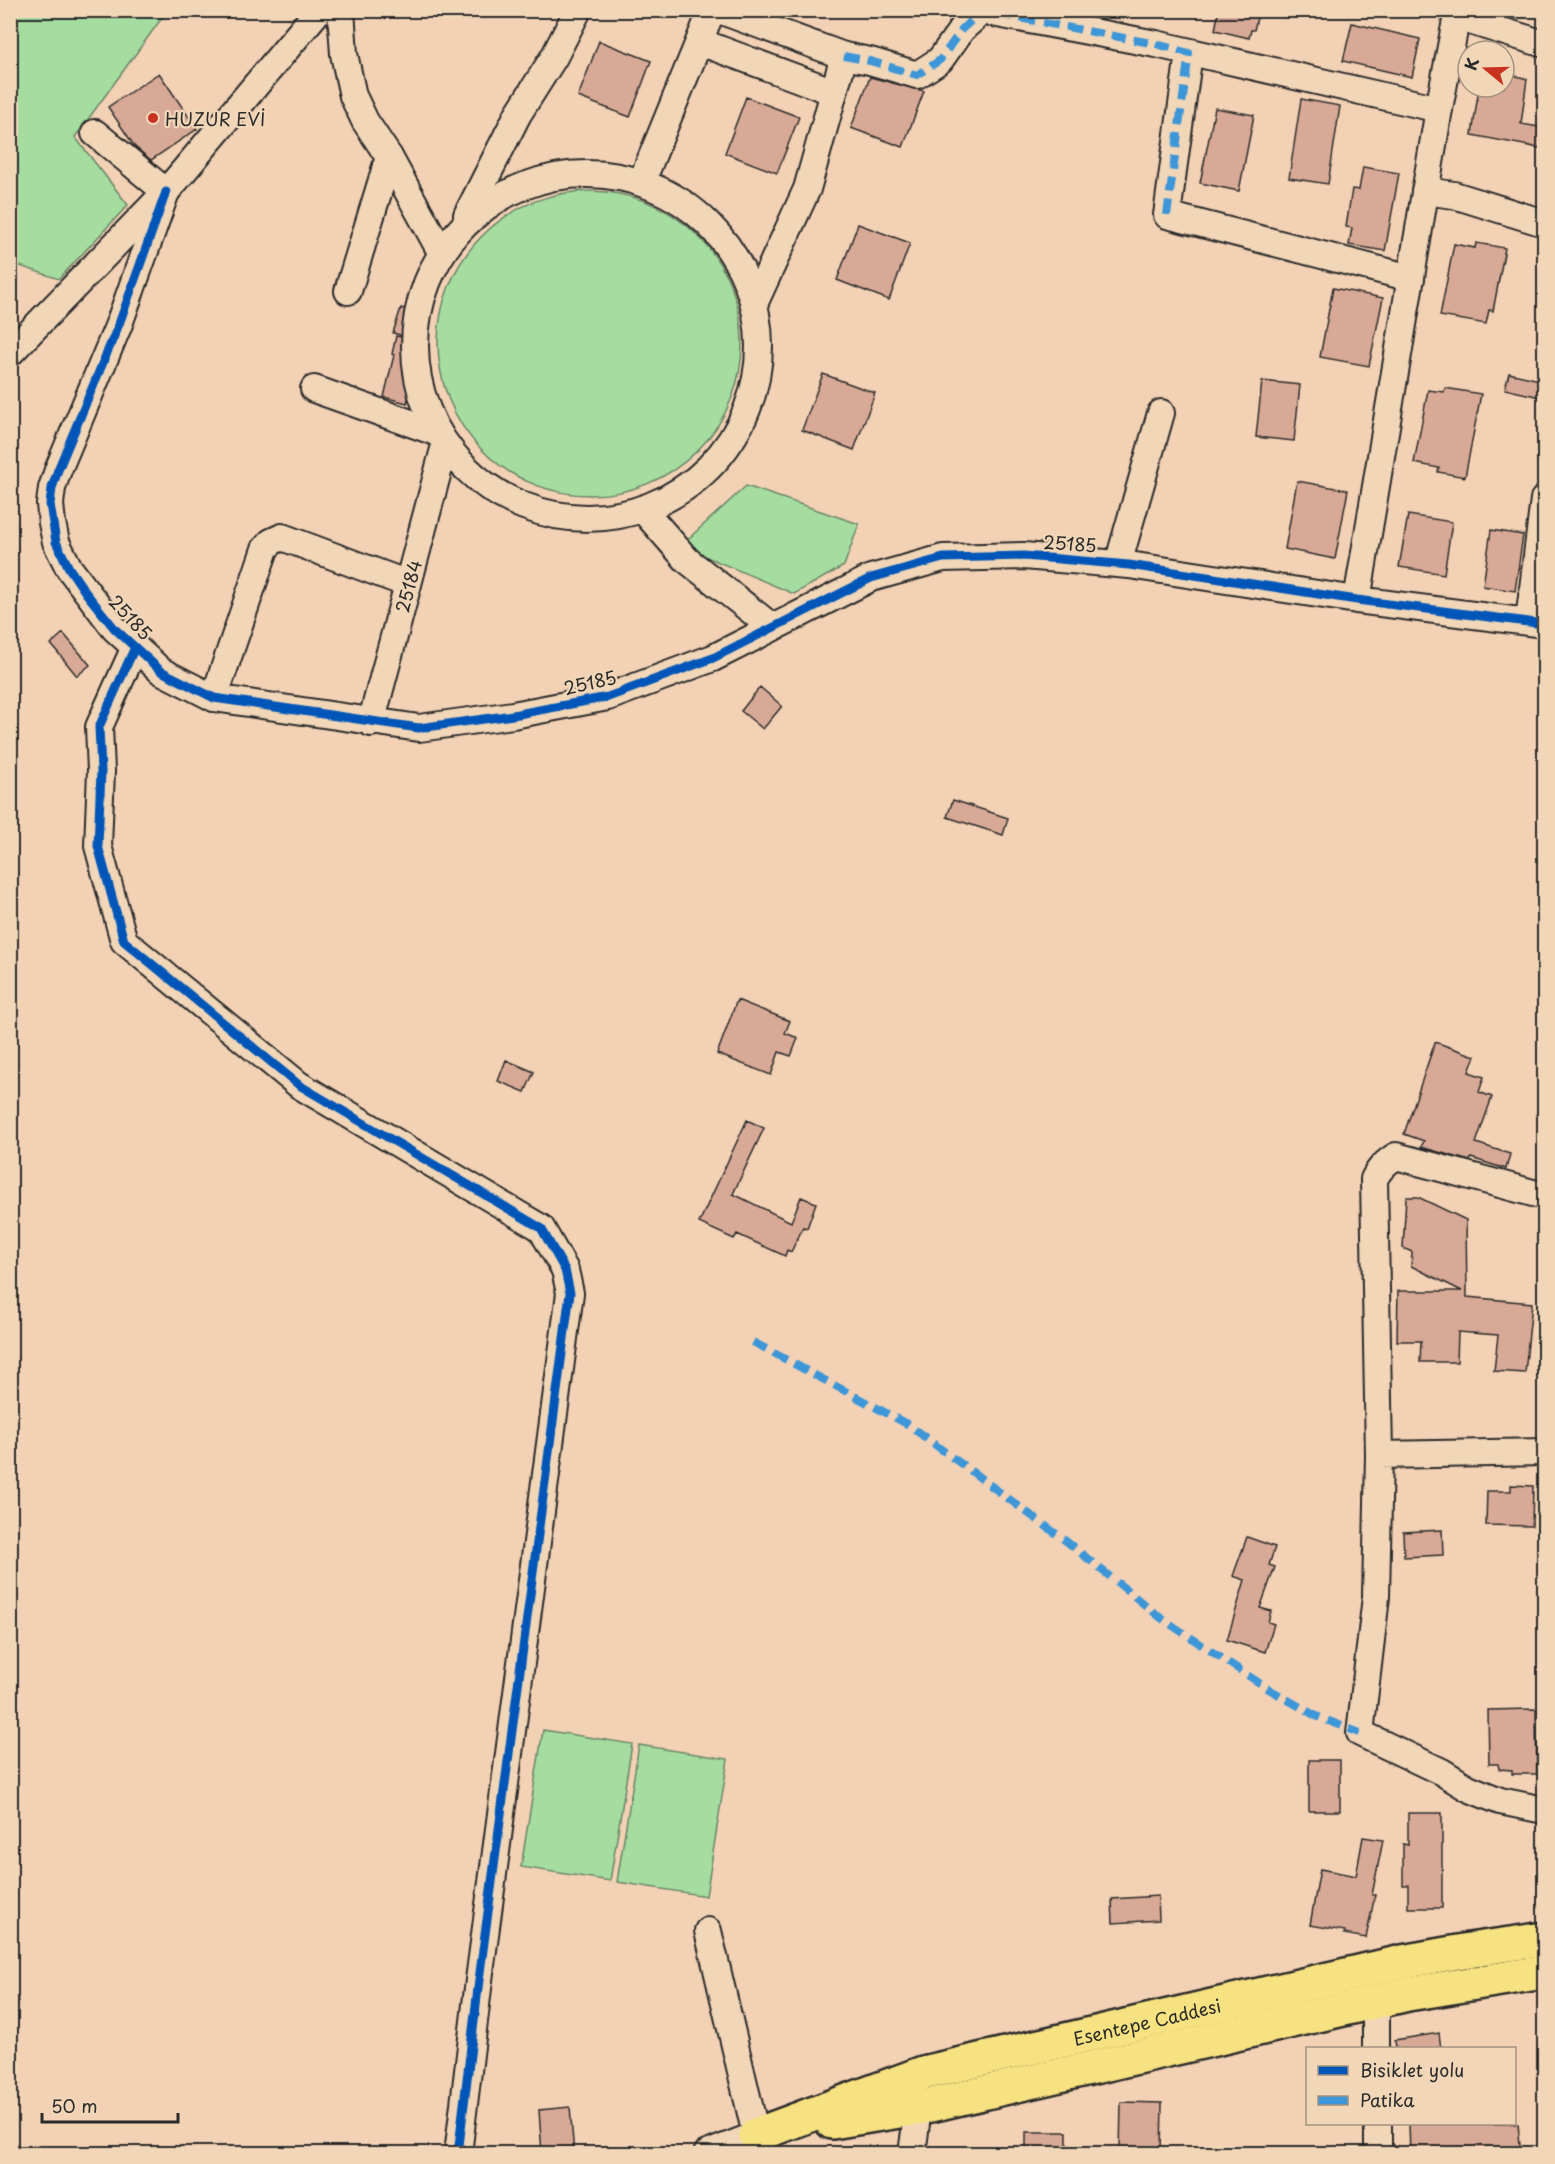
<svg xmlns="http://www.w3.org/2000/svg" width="1555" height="2164" viewBox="0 0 1555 2164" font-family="'Playpen Sans',sans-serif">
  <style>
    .green { fill: #a5dca0; stroke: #688466; stroke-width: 1.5 }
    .building { fill: #d8a996; stroke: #2b2b2b; stroke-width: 1.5 }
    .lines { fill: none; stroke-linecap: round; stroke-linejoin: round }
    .minor-casing { stroke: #2b2b2b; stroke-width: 30 }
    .major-casing { stroke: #2b2b2b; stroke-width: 38 }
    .minor { stroke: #f1d6b8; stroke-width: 26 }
    .major { stroke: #f7e281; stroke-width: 33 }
    .quiet { stroke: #3c96d7; stroke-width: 8; stroke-dasharray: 15 8; stroke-linecap: butt }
    .cycleway-casing { stroke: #f1d6b8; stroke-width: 13 }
    .cycleway { stroke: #0057b8; stroke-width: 9 }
    .poi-dot { fill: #c8321e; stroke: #f1d6b8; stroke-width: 2 }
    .labels { text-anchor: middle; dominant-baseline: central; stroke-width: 4.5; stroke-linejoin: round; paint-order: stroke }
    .poi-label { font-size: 18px; fill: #2b2b2b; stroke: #f1d6b8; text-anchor: start }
    .street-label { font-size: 18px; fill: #2b2b2b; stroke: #f1d6b8 }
  </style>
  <rect width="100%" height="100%" fill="#f2d1b5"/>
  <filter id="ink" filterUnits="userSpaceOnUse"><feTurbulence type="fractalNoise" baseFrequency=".0167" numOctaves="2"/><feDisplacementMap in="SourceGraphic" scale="12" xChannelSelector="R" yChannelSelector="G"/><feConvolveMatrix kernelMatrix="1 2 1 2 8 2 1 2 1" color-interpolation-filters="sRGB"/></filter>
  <g filter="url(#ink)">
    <path class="green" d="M11,10L167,11L75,137L128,205L59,279L11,263Z
      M438 343a152 152 0 1 1 304 0a152 152 0 1 1-304 0Z
      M746,486L859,524L844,566L794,594L688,549V539Z
      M543,1730L632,1744L610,1881L521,1867Z
      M639,1745L728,1759L706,1896L617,1882Z"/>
    <path class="building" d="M1219,10H1259L1254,30H1251L1249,38L1215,30Z
      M1352,23L1420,39L1412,77L1343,61Z
      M599,41L651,61L630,117L578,97Z
      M1504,72L1527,79L1521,124L1545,128V149L1472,135L1479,87H1504Z
      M159,73L197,129L151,160L135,147L108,107Z
      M870,77L924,91L903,147L851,128Z
      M746,97L799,117L777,173L725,153Z
      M1301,99L1340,106L1328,184L1289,178Z
      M1215,108L1254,115L1239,191L1200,183Z
      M1363,167L1399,173L1385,251L1349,245L1352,228L1346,227L1352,189L1359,190Z
      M858,224L910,243L889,300L837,280Z
      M1476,243L1505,248L1493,311L1489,310L1486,324L1440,316L1454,244L1475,248Z
      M1333,288L1383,298L1369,366L1320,357Z
      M401,308L416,312L408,337L393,333Z
      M396,336L416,340L411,360L417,361L407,403L384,397L394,355L392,354Z
      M1509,373L1544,381L1540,397L1505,389Z
      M823,374L875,393L854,450L802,430Z
      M1262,381L1300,385L1294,441L1256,437Z
      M1445,388L1481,394L1465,477L1438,472L1439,468L1414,463L1428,390L1444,392Z
      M1297,481L1348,490L1335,559L1285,549Z
      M1408,515L1452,522L1444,574L1399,567Z
      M1491,530L1523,535L1515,591L1483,586Z
      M63,633L90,665L77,676L51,644Z
      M760,687L782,706L763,729L741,711Z
      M953,800L1008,818L1003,835L947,817Z
      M737,1000L790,1021L785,1033L798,1038L791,1056L779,1052L771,1075L717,1054Z
      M1435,1042L1475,1056L1469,1072L1484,1077L1479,1092L1492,1097L1476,1143L1510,1154L1506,1169L1471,1158L1470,1161L1421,1147L1424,1141L1404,1134Z
      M506,1060L534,1072L525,1092L498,1081Z
      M747,1120L764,1128L733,1194L791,1222L801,1197L816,1203L807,1228L803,1227L791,1252L787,1250L785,1256L737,1234L734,1239L699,1223Z
      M1406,1197H1418L1466,1220L1467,1297L1532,1303L1525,1373L1494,1371L1498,1335L1458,1332L1457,1362H1420L1421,1341H1397L1398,1291H1462L1411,1266L1412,1252L1403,1248Z
      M1511,1485L1533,1486L1532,1526L1486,1525L1487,1491H1511Z
      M1442,1530L1443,1555L1404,1557L1403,1532Z
      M1247,1537L1275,1547L1269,1565L1275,1567L1260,1608L1271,1611L1268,1622L1274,1624L1265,1652L1227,1640L1245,1580L1233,1576Z
      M1536,1709L1537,1774H1512V1770L1499,1769L1498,1764H1489L1488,1710Z
      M1309,1760H1340V1811H1309Z
      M1408,1813H1442V1908H1408V1885H1403V1844L1408,1845Z
      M1363,1837L1383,1840L1372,1895H1375L1366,1938L1344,1934L1345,1931L1310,1925L1320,1869L1356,1876Z
      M1158,1896L1159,1920L1113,1923L1112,1899Z
      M1439,2033L1441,2049H1396L1395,2040Z
      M1121,2102L1162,2103L1161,2154H1120Z
      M570,2107L574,2154H542L539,2110Z
      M1409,2124H1518L1521,2154H1410Z
      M1026,2132H1067V2154H1026Z"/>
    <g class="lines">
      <defs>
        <g id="minor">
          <path d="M341,10L344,54L353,96L365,121L389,157L440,250"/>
          <path d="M719,10L844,56L807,189L754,304"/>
          <path d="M1457,17L1544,44"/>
          <path d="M700,42L834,92"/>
          <path d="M1189,53L1167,215L1411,278"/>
          <path d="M844,56L870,61L917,75L940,60L962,29L982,11L1156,44L1439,109"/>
          <path d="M95,133L166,192L119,324L58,470L52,488L50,504L52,523L56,542L69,568L115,629L161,671L214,698L419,728L513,715L608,697L713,658L871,578L943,558L1024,556L1129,565L1357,600L1544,624"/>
          <circle cx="587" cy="346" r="172"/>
          <path d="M642,181L712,10"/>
          <path d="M1425,191L1454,195L1544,223"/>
          <path d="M467,215L518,114L554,57L578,10"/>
          <path d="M348,291L389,157"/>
          <path d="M10,353L166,192L319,10"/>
          <path d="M314,389L433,431"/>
          <path d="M644,511L687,560L772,627"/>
          <path d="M1118,564L1161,413"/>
          <path d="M1357,600L1439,109L1458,10"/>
          <path d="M1529,621L1544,499"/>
          <path d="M135,647L99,727L101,771L98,846L124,941L299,1085L541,1228L565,1270L570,1293L479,1980L458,2154"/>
          <path d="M214,698L265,549L271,542L282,537L408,584"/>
          <path id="s1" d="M371,723L444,449"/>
          <path d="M1544,1452L1379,1455L1376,1597L1360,1733L1442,1772L1468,1788L1500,1801L1544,1810"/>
          <path d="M1379,1455L1374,1179C1380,1168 1385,1163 1396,1156L1544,1196"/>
          <path d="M1376,2001V2048"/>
          <path d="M1378,2124V2154"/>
          <path d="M707,2154L756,2135L708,1931"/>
          <path d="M912,2154L918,2108"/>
        </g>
        <g id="major">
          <path d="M832,2122L918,2108L1408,1994L1544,1972"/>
          <path id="s2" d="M756,2135L923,2073L1402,1962L1469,1950L1544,1939"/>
        </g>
      </defs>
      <use href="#minor" class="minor-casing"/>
      <use href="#major" class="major-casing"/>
      <use href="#minor" class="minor"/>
      <use href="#major" class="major"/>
      <path class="quiet" d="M844,56L870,61L917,75L940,60L962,29L982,11L1156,44L1189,53L1167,215
        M753,1342L907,1424L1066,1541L1161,1618L1267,1688L1316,1716L1360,1733"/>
      <defs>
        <path id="cycleway" d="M166,192L119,324L58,470L52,488L50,504L56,542L69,568L86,593L115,629L161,671L214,698L419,728L513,715L608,697L713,658L871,578L943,558L1024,556L1129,565L1357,600L1544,624
          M135,647L99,727L101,771L98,846L124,941L299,1085L541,1228L565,1270L570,1293L479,1980L458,2154"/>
      </defs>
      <use href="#cycleway" class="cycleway-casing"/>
      <use href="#cycleway" class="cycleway"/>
    </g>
  </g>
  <circle class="poi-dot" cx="153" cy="118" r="6"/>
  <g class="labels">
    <g class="poi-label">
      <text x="165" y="118">HUZUR EVİ</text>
    </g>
    <g class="street-label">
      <text transform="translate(1070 543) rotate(4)">25185</text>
      <text stroke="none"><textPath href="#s1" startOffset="142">25184</textPath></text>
      <text transform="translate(131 617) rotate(47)">25185</text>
      <text transform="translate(590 682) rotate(-13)">25185</text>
      <text stroke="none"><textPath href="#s2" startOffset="408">Esentepe Caddesi</textPath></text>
    </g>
  </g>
  <rect width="1555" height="2164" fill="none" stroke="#f1d6b8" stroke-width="36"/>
  <rect x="18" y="18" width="1519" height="2128" fill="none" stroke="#2b2b2b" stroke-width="2" filter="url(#ink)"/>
  <rect x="1306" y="2047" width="210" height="78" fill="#f1d6b8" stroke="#a29280" stroke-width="1.5"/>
  <rect x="1318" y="2066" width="30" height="9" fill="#0057b8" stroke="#a29280" stroke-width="1.5"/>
  <text x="1360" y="2077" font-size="18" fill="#2b2b2b">Bisiklet yolu</text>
  <rect x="1318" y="2096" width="30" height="9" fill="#3c96d7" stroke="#a29280" stroke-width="1.5"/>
  <text x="1360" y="2107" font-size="18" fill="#2b2b2b">Patika</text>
  <g transform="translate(1486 69) rotate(289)"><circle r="28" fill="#f1d6b8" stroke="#a29280" stroke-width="1.5"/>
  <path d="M0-4.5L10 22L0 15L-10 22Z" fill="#c8321e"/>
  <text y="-9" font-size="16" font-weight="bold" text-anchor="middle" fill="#2b2b2b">K</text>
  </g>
  <path d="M42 2113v9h136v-9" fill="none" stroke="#2b2b2b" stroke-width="3"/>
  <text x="51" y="2113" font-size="18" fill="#2b2b2b" stroke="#f1d6b8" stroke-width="4.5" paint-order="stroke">50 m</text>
</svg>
